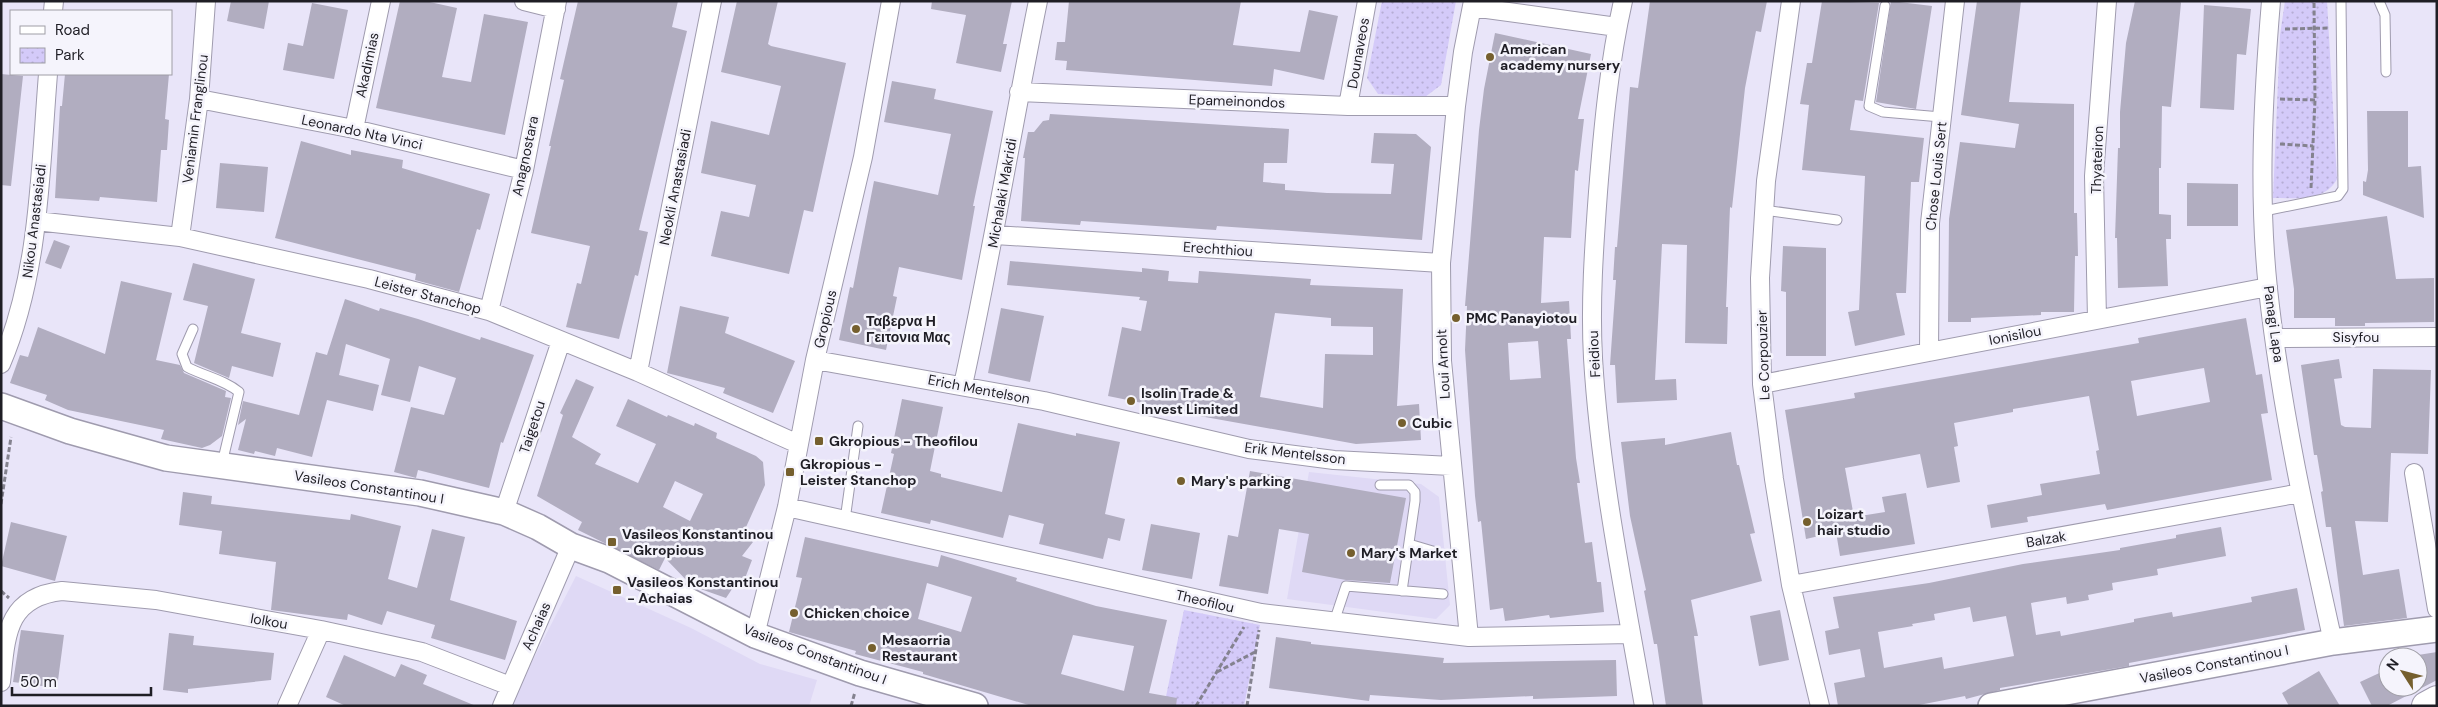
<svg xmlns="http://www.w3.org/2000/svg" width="2438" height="707" viewBox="0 0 2438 707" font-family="'DM Sans',sans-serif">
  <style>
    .built { fill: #dfd9f5 }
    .park { fill: url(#park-dots) }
    .building { fill: #b1adc0; fill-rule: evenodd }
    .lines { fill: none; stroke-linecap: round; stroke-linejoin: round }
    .service-casing { stroke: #9f9bae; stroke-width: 11 }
    .minor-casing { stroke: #9f9bae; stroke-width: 20 }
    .secondary-casing { stroke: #9f9bae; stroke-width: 28 }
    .primary-casing { stroke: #9f9bae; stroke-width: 30 }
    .path { stroke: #84828f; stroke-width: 3; stroke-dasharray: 5 2.5; stroke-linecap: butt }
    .service { stroke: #fff; stroke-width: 9 }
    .minor { stroke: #fff; stroke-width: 18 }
    .secondary { stroke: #fff; stroke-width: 25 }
    .primary { stroke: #fff; stroke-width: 28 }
    .poi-dot { fill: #755f2e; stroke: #f5f4fc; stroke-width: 2 }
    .labels { text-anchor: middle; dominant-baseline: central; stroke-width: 5; stroke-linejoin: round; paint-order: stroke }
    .poi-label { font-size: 14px; font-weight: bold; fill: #1f1e25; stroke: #f5f4fc; text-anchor: start }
    .street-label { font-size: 14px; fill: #1f1e25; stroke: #f5f4fc }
  </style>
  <defs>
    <pattern id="park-dots" width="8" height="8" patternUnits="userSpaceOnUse" patternTransform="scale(1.25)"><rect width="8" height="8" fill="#d4caf9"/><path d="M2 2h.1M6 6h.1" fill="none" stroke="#b6add5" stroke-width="1.8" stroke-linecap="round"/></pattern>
  </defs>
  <rect width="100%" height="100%" fill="#e9e5f9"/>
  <path class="built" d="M1309,472L1421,484L1439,497L1450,605L1436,619L1287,599Z
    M576,576L691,628L760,664L817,680L809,706H512L518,689Z"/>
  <path class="park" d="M1382,1H1456L1441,85L1425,97L1378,94L1367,78Z
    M2285,1H2327L2337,179C2325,202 2296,198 2273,198L2280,35Z
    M1184,610L1260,625L1244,706H1164Z"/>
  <path class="building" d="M231,1H269L264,29L227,21Z
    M400,1H425L457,8L442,77L471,82L484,14L528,22L505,135L376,108Z
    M578,1H678L672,27L687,31L639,230L648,232L638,276L635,275L619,339L566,327L577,283L581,284L590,246L531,233L551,146H549L564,80L560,79Z
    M737,1H778L768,44L771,46L846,63L813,212L804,210L789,274L711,256L721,211L749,217L756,185L701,173L711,121L769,135L781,86L721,72Z
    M932,1H1012L1003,44H1007L1001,72L956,63L966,15L931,9Z
    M1069,1H1241L1233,45L1300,52L1309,10L1338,16L1324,80L1274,69L1272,86L1066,70L1067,61L1055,60L1057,42H1065Z
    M1650,1H1767L1761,32L1756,31L1745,88L1732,208L1730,207L1726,307H1728L1727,344L1685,343L1687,245L1662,244L1655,380L1676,379L1677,400L1617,403L1615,365H1610L1616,280H1613L1615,247H1617L1630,87L1638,88Z
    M1822,1L1879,3L1863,101L1855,100L1850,130L1924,138L1919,182H1911L1906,293H1896L1905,335L1855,346L1848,312L1859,310L1865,176L1802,170L1809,105L1800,104L1807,63H1812Z
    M1891,1L1932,6L1916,109L1876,102Z
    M1977,1H2021L2009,102L2074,104V213H2077L2078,256H2075L2074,312H2041V315L1971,318V322H1948L1949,219L1960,142L2015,148L2019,124L1961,115Z
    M2135,1H2180L2181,3L2171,107L2162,106L2161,168H2159V214L2171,215V239H2166L2168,286L2118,288L2117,238H2115L2118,148H2120V112L2126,43Z
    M312,3L348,10L334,79L283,70L288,43L303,46Z
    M2204,5L2251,9L2246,55L2237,54L2234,110L2200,108Z
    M1495,33L1591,54L1578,119H1584L1578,171L1575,170L1571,238L1544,237L1541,303L1569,301L1571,339H1567L1576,458L1580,483H1577L1585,543L1592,542L1597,582H1601L1604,612L1550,618L1549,615L1505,621L1503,608L1490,610L1481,521L1478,522L1475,496L1465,350L1467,306H1465L1479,130L1484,89ZM1538,341L1541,378L1510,380L1508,343Z
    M1,74L23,76L11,186L1,185Z
    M65,74H169L165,119L169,120L167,150H161L157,202L100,197L99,201L55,198L60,106H62Z
    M892,81L936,89L934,99L993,111L973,206H975L962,280L899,267L893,296L897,297L886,350L839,340L850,287L853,288L874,181L938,195L951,134L884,122Z
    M2367,111H2408V167L2421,166L2424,218L2363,195V181L2366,182L2368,170Z
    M1050,114L1289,129L1287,163H1264L1263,182L1285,184V190L1327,193L1391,194L1394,164L1371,163L1374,133L1416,134L1431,147L1422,240L1217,226L1216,230L1081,221L1080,225L1021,221L1025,158H1023L1028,132H1034L1043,121L1049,120Z
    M301,141L351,155V150L403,160L402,168L490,194L480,230L477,229L459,292L415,280L416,274L275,238Z
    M220,163L268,167L264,212L216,208Z
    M2187,183L2238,184V226H2187Z
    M2387,216L2396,279L2434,278V322L2365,323V326H2335V318H2294V289L2286,230Z
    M54,240L70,246L61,269L45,263Z
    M1783,246L1826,248V356H1786V292L1781,291Z
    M1010,261L1142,272V268L1169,271L1168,281L1198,283L1199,271L1311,279L1310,285L1403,289L1397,406L1419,404L1421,440L1356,444L1166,410L1167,408L1108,396L1122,327L1141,331L1147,301L1139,300L1140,297L1007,285ZM1275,313L1331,318V326L1373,327V355L1325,354L1323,408L1260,397Z
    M193,263L255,279L241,333L281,343L273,377L232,366L229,378L194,363L208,306L183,300Z
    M121,281L172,293L156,360L180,365L184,373L226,391L225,397L231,398L222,436L210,445L202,448L161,439L164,430L68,410L45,400L47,395L10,383L20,355L28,357L38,327L105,354Z
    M345,299L379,311L380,308L418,319L480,340L481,337L534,355L503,443L501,442L489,488L418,470L416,478L394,472L411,407L444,415L456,378L419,366L410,402L381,395L390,359L346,344L339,375L379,385L373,411L327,400L312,457L277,448L275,456L255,451L254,454L238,450L246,419L238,425L243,401L299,415L316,352L327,355Z
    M680,306L729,317L725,333L795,361L773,413L723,393L725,388L667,373Z
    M1001,308L1044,316L1030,382L988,373Z
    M2246,318L2256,375L2262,374L2268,413L2261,414L2272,480L2107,510L2105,504L2027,517L2028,522L1991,528L1987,505L2042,495L2040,484L2100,474L2096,451L2099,450L2089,396L2013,409V412L1954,423L1958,446L1954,447L1960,482L1927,488L1920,454L1845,468L1854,517L1885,512L1882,497L1906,493L1915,544L1840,556L1836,532L1806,539L1785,410L1855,398L1854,393L2139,343L2138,338ZM2204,368L2210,402L2137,416L2131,381Z
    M2339,359L2342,378L2334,379L2341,425L2345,427L2371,428L2373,369L2431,370L2428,454L2391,453L2388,522L2355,521L2363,575L2399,569L2407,618L2344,626L2331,527H2326L2321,492L2323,491L2317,455H2314L2301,365Z
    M576,379L594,387L572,437L601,454L595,464L638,483L656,444L616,426L628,399L667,417L668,415L694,426L695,423L717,433L716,438L756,456L763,462L765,485L742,536L753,542L742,556L752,560L744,581L736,583L726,598L692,586L665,558L659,570L578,530L582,522L537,496L563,415L560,413ZM675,481L703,494L690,521L663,507Z
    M902,399L943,407L930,471L941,474V477L1002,492L1018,423L1076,436V433L1120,442L1105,514L1125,519L1120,541L1108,538L1103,559L1039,544L1044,524L1009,515L1003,538L931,520L930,524L881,513L894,454L891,453Z
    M1731,432L1737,465H1739L1755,533L1750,534L1762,581L1691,600L1698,636H1694L1703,706H1666L1657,644H1654L1644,591L1646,590L1630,516L1621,442L1665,438V445Z
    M1250,471L1406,498L1390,583L1346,580L1302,572L1309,534L1279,529L1268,594L1219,586L1228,535L1238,537Z
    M183,492L212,496L211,504L350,520L351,514L401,526L388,579L417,588L432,529L465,537L450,600L517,621L505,660L431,638L435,625L387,611L382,625L348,614L347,620L271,610L276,562L219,554L222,531L179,525Z
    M11,522L67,536L55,581L1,566Z
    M1151,524L1200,533L1192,579L1142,570Z
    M2221,527L2226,556L2157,569L2158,575L2112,583L2113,590L2088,595L2089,600L2067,604L2066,597L2031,603L2036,635L2060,631L2061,636L2134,622V619L2172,612L2173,617L2252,602L2251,597L2297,588L2305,630L2129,663V666L2000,688V690L1966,699L1965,696L1914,706H1838L1834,683L1865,677L1860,649L1829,655L1825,631L1839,628L1833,597L1929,583L2023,564L2120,550V548L2176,538V535ZM1970,607L1973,622L2006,616L2014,656L1944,669L1942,657L1884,668L1878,632L1913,626L1912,624L1935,620L1934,614Z
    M805,537L938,567L941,555L1017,578L1016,581L1096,606L1167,620L1149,693L1177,698L1176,706H1032L923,674V672L855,654L856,651L789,632L802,578L796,577ZM927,583L972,597L961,632L918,619ZM1073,635L1134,646L1124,691L1061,674Z
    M1780,610L1789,660L1759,666L1750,616Z
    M21,630L64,635L57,688L13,682Z
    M169,633L194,636L193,645L274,653L271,680L188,689V693L163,690Z
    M1276,637L1311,642V644L1444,658L1443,663L1616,660L1617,696L1533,699V696L1441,700L1370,695L1369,701L1269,688Z
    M2437,652V680L2387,706H2372L2360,682L2388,669V687H2418V655Z
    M344,655L395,677L401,664L427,675L423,684L476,706H346L326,697Z
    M2319,671L2340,706H2289L2282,693Z"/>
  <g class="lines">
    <defs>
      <path id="service" d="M2379,1L2385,15L2386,72
        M1885,6L1869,106L1883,112L1941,117
        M1764,210L1837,220
        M2264,211L2338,196L2343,189L2341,1
        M193,329L182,354L187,367C204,376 225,380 239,392L224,455L225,465
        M1380,485H1409L1415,492V501L1402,591
        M845,520L858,426
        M1409,544L1436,552
        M1334,622L1346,586L1443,594"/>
      <path id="minor" d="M524,1L556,9
        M1623,1C1609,63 1603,129 1598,192C1594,247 1590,303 1593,358C1600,475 1624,591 1644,706
        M1791,1L1766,181L1760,278L1762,384L1774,479L1791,585L1820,706
        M2271,1C2263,97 2258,193 2268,289C2281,408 2307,525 2333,642
        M1472,7L1617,27
        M53,11L54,1
        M1019,92L1348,106H1456
        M199,99L354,129L524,170
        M1348,106L1367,1
        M354,129L381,1
        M36,221L180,237L369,279L489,311L638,372L798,444
        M995,235L1441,263
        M180,237L199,99L206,1
        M489,311L524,170L557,1
        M2097,319L2094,176L2107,1
        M2274,338L2437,337
        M1929,352L1930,223L1955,1
        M815,360L1044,401L1249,449L1334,460L1451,466
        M1,364C40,273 40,171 48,74
        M638,372L712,1
        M1762,384L2268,287
        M963,385C991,258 1012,129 1038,1
        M2414,473L2437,609
        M787,507L1261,613L1469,637L1631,634
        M504,512L561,341
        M1791,585L2301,493
        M755,635L787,507L815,360L863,157L891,1
        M1469,637L1442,361L1441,263L1456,106L1463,52L1473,1
        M1,682C6,636 6,597 62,591L156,600L321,630L422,652L510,686
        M287,706L321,630
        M502,706L571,546"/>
      <path id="secondary" d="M1,406L70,431L166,458L420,493L504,512L538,527L571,546L609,560L755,635L860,673L975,706
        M1991,706L2333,642L2437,629"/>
      <path id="primary" d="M2426,706L2437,700"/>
    </defs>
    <use href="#service" class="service-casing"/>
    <use href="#minor" class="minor-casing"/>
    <use href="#secondary" class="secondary-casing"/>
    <use href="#primary" class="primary-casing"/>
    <path class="path" d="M2285,29L2328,28
      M2280,99L2315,100
      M2280,144L2313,146
      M2311,188L2315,100L2314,1
      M1,504L11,437
      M1,591L9,598
      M1217,672L1255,652
      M851,706L855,692
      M1196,706L1244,627
      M1247,706L1259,630"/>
    <use href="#service" class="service"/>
    <use href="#minor" class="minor"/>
    <use href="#secondary" class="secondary"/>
    <use href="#primary" class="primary"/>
  </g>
  <g class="poi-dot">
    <circle cx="1490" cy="57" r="5"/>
    <circle cx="1456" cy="318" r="5"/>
    <circle cx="856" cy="329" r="5"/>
    <circle cx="1131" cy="401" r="5"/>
    <circle cx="1402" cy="423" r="5"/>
    <rect x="814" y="436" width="10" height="10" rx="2.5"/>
    <rect x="785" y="467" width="10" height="10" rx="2.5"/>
    <circle cx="1181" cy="481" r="5"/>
    <circle cx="1807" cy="522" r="5"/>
    <rect x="607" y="537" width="10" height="10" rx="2.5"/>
    <circle cx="1351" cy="553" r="5"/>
    <rect x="612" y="585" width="10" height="10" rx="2.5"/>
    <circle cx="794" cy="613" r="5"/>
    <circle cx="872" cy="648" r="5"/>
  </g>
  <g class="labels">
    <g class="poi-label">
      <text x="1500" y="49">American<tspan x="1500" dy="16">academy nursery</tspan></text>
      <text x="1466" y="318">PMC Panayiotou</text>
      <text x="866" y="321">Ταβερνα Η<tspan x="866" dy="16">Γειτονια Μας</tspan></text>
      <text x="1141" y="393">Isolin Trade &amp;<tspan x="1141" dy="16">Invest Limited</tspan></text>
      <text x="1412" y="423">Cubic</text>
      <text x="829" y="441">Gkropious - Theofilou</text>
      <text x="800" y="464">Gkropious -<tspan x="800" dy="16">Leister Stanchop</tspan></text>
      <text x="1191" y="481">Mary's parking</text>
      <text x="1817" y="514">Loizart<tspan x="1817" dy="16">hair studio</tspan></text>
      <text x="622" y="534">Vasileos Konstantinou<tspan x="622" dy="16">- Gkropious</tspan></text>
      <text x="1361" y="553">Mary's Market</text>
      <text x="627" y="582">Vasileos Konstantinou<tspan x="627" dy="16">- Achaias</tspan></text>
      <text x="804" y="613">Chicken choice</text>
      <text x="882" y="640">Mesaorria<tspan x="882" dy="16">Restaurant</tspan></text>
    </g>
    <g class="street-label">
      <text transform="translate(1358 53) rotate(-80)">Dounaveos</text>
      <text transform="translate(367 65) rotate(-78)">Akadimias</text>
      <text transform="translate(1237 101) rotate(2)">Epameinondos</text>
      <text transform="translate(195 119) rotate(-83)">Veniamin Franglinou</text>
      <text transform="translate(362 132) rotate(12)">Leonardo Nta Vinci</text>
      <text transform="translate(525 156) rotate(-78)">Anagnostara</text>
      <text transform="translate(2097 160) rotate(-88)">Thyateiron</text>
      <text transform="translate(1936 176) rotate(-84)">Chose Louis Sert</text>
      <text transform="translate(675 187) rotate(-79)">Neokli Anastasiadi</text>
      <text transform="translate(1002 193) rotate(-80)">Michalaki Makridi</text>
      <text transform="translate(34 221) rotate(-83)">Nikou Anastasiadi</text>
      <text transform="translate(1218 249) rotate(4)">Erechthiou</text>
      <text transform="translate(428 295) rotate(15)">Leister Stanchop</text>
      <text transform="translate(825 319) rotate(-77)">Gropious</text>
      <text transform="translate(2274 324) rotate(82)">Panagi Lapa</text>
      <text transform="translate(2015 335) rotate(-11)">Ionisilou</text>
      <text x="2356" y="337">Sisyfou</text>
      <text transform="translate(1594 354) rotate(-93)">Feidiou</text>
      <text transform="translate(1763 355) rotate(-92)">Le Corpouzier</text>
      <text transform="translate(1443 364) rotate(-93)">Loui Arnolt</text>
      <text transform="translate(979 389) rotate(11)">Erich Mentelson</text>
      <text transform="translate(532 427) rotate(-72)">Taigetou</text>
      <text transform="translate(1295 453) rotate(7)">Erik Mentelsson</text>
      <text transform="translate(369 487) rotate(9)">Vasileos Constantinou I</text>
      <text transform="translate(2046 539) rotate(-10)">Balzak</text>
      <text transform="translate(1205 601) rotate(13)">Theofilou</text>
      <text transform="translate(269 621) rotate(10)">Iolkou</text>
      <text transform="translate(536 626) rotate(-66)">Achaias</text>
      <text transform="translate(815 654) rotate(20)">Vasileos Constantinou I</text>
      <text transform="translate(2214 664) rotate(-11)">Vasileos Constantinou I</text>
    </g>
  </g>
  <rect width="2438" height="707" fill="none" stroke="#1f1e25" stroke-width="5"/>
  <rect x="10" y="10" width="162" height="65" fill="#f5f4fc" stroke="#9f9ea6"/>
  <rect x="20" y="26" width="25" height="8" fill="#ffffff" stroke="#9f9ea6"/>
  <text x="55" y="35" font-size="15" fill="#1f1e25">Road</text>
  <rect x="20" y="48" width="25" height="15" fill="url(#park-dots)" stroke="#9f9ea6"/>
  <text x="55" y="60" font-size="15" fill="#1f1e25">Park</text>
  <g transform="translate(2403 672) rotate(306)"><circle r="24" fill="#f5f4fc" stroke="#9f9ea6"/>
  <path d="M0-4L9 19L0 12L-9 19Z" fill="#755f2e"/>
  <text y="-8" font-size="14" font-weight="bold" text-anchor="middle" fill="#1f1e25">N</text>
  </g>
  <path d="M12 687v8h139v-8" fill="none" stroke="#1f1e25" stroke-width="2.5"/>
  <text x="20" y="687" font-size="15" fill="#1f1e25" stroke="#f5f4fc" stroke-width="4" paint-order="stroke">50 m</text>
</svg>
